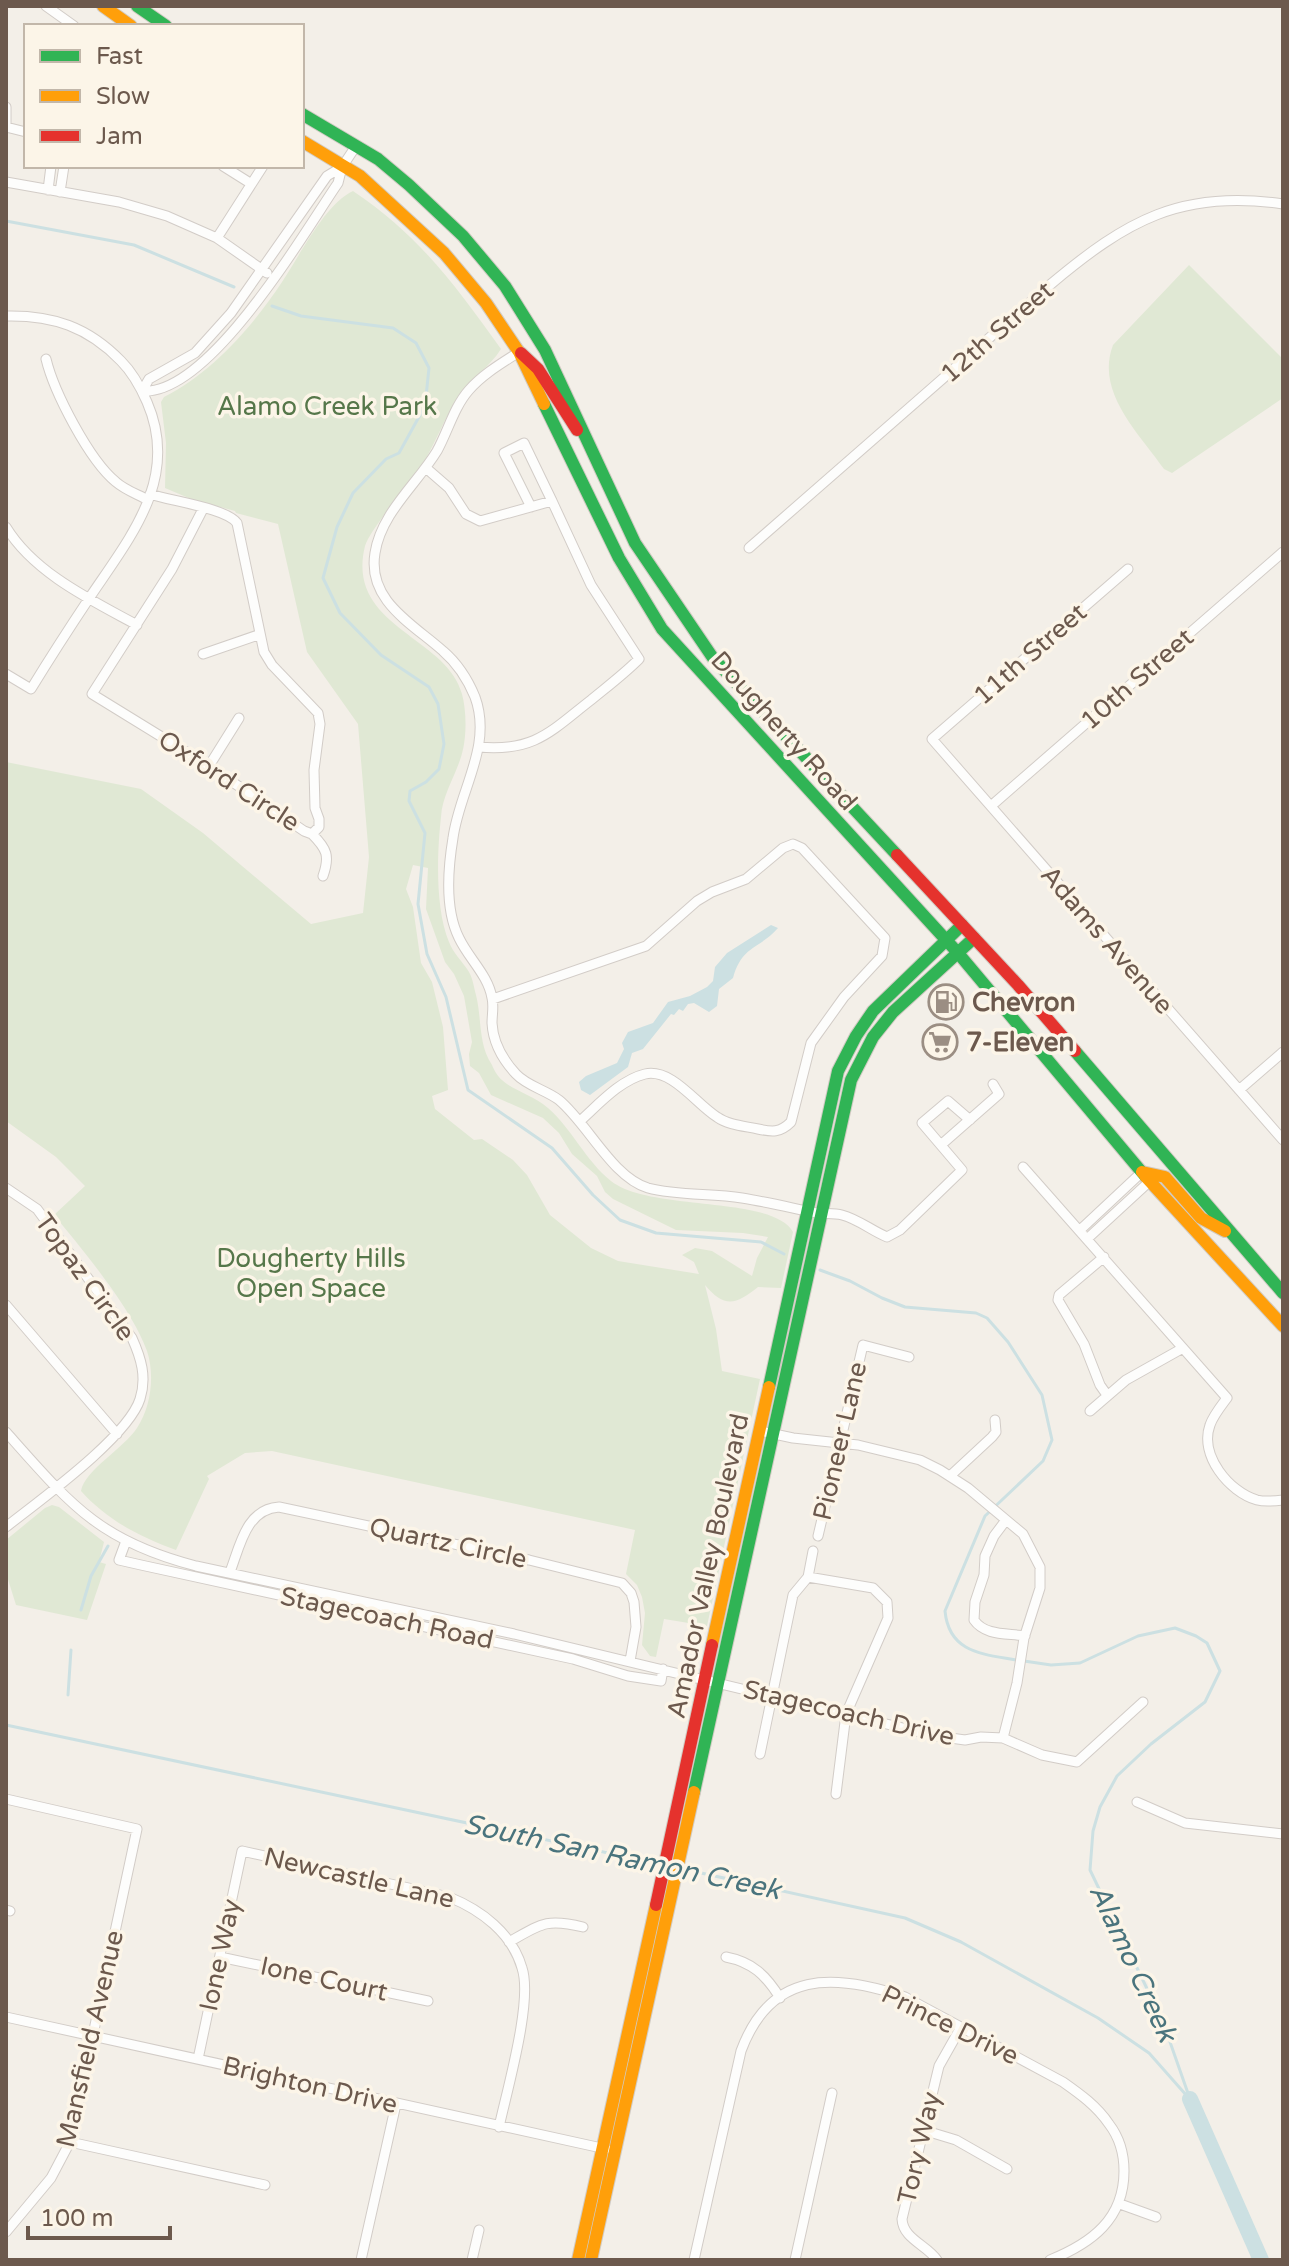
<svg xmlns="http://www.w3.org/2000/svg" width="1289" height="2266" viewBox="0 0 1289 2266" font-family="'Varela Round',sans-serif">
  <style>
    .green { fill: #e0e8d4; fill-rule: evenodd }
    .water { fill: #cce0e2 }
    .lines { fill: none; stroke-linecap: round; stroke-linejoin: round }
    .stream { stroke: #cce0e2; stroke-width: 3 }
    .river { stroke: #cce0e2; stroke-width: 16 }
    .street-casing { stroke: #d2ccc7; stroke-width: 11 }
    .fast-casing { stroke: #d1cbc3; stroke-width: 14 }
    .slow-casing { stroke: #d1cbc3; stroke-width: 14 }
    .jam-casing { stroke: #d1cbc3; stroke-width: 14 }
    .street { stroke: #fdfdfc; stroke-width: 9 }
    .fast { stroke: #30b455; stroke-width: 12 }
    .slow { stroke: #ff9f0a; stroke-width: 12 }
    .jam { stroke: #e5322d; stroke-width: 12 }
    .labels { text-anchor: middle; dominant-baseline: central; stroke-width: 7; stroke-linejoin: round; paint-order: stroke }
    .street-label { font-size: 26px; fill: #6c594d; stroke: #fcf5e8 }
    .park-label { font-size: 26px; fill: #56774a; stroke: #fcf5e8 }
    .poi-label { font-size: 26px; font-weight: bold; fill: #6c594d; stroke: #fcf5e8; text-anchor: start }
    .water-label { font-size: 28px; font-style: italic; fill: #4a747d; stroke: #fcf5e8 }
  </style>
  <rect width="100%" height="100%" fill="#f3efe8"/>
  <path class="green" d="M353,191C420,236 455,285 501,349C490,367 470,379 457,398C445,418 436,441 424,462C412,481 370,529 365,546C345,627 447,636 462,694C467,713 467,741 460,760C454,778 442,797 441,817C437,853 435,908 449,942C453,953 463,962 469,972C473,979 474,988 476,995C482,1019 478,1044 492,1065C494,1070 498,1077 502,1080C512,1090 535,1096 548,1108C572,1129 586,1161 611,1181C650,1212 773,1195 793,1232L781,1288L758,1287C736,1305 724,1308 705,1285L716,1329L722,1371L760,1379L707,1626L664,1619L656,1657L650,1656L642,1645L645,1613L642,1597L637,1585L626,1574L635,1530L272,1451L245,1453L207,1476L209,1479L176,1550C140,1537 107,1520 81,1491C85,1470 124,1448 137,1428C151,1407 155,1375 147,1351C132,1309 83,1250 54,1215L85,1186L56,1157L6,1121V762L141,789L203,833L311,924L363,913L369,857L358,724L307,652L278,524L236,513L235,511L191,499L165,488L166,443L161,402L164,397C213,372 252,327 282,282C300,255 325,204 353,191ZM413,865L428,868L426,909L445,962L454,974L464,996L472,1042L469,1054L470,1066L479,1073L491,1095L543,1118L559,1133L572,1154L597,1176L605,1192L613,1199L676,1230L743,1233L768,1237L757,1258L752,1276L712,1251L695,1248L682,1255L694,1262L699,1274L618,1261L591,1248L550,1215L527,1175L513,1160L482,1139L474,1140L435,1109L432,1096L448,1090L443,1027L432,982L421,963L413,907L406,889Z
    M1189,265L1283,359V398L1172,473L1164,469C1139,433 1095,392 1113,345Z
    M52,1505L59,1507L104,1542L99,1562L106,1564L87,1620L16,1605L6,1573V1540L45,1508Z"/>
  <path class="water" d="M771,925L778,928C760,949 742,945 733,978L719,989L717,1006L709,1012L694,1003L688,1004L683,1011L679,1009L674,1015L671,1014L643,1049L632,1053L628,1067L590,1095L581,1090L579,1082L586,1076L617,1063L624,1049L622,1043L628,1032L653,1023L668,1002L690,996L707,987L713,981L715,967L727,953Z"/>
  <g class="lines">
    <path class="stream" d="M6,221L134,245L234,287
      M272,306L301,316L393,328L416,343L429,368L425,406L399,453L386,459L353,493L337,527L323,578L340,613L381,655L429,687L438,704L444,744L439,769L426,782L410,791L409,801L425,833L418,904L427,954L446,997L468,1090L552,1148L593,1195L620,1220L656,1233L761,1242L784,1254
      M820,1270L850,1281L882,1298L905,1307L976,1313L987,1318L1008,1342L1042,1395L1052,1440L1043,1461L985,1516L945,1611C949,1653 983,1654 1016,1660
      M81,1610L91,1576L108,1546
      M1024,1661L1051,1665L1080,1663L1138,1636L1175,1628L1196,1636L1207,1643L1220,1671L1205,1702L1151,1744L1117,1776L1100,1807L1093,1831L1090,1870L1163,2022L1190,2099
      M68,1695L71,1650
      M6,1725L660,1864
      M683,1869L905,1918L961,1942L1098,2018L1149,2053L1187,2096"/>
    <path class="river" d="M1190,2099L1261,2260"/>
    <defs>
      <path id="street" d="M46,6L74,26
        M6,107V128
        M6,127L26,132
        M223,166L250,183
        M342,167L327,176L231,313L195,353L149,379L142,391C209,396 303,234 338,183L342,167L356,146
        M6,182L119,202L167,216L217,238L267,273
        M48,190L51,166
        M60,192L64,166
        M217,238L263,166
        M6,316C53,315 88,327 121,361C133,373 140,386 147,402C180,478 131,536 90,597C70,627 50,658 31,689L6,674
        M519,352C502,363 483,374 469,390C454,407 448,431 437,451C417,484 381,513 375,553C367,601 413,624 443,651C457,663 468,680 475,697C493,746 459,791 453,838C448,868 445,910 459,938C469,959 488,975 492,998C494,1006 492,1015 492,1023C493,1043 503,1060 516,1074C527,1086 546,1090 559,1100C588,1124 612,1177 648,1188C678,1196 712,1193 742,1198C767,1202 792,1208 817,1213C825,1214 834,1213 842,1215C858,1219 872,1231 887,1237L900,1230L962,1170L922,1123L948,1101L970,1120
        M46,359C54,392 89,460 116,482C125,490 137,494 148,500
        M426,468L449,488L466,514L480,521L552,501L591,585L639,659C624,674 608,686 591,700C551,731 535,752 479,747
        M150,494C170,501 226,508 237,523L264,652L272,665L318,713L320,724L314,770L315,808L319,819V827L312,834L304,831L209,766L92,694L172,569L203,509
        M531,507L504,453L524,443L552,501
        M6,527C34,573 91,600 137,625
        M749,548L1051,284C1126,221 1181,189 1283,204
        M1128,569L932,739L1283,1140
        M203,654L258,635
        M209,766L239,718
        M991,806L1283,552
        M312,834C327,849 330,856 323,876
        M493,999L646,946L697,901L712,892L746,879L783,848L793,844L802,848L885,938L882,956L844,997L811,1043L791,1122C780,1133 772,1132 758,1129C744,1126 728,1125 717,1117C696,1104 672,1068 645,1074C620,1080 598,1105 580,1121
        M1239,1090L1283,1052
        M942,1144L999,1094L993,1084
        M1023,1167L1227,1398C1221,1406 1213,1416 1210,1425C1199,1455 1229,1492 1257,1500C1265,1502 1275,1501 1283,1500
        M6,1188L37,1209L132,1338C141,1358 147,1377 140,1399C128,1437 40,1500 6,1527
        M1080,1230L1142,1172
        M1087,1239L1150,1181
        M1104,1257L1059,1295L1058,1300L1084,1344L1100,1385L1107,1395
        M6,1305L117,1434
        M1090,1411L1126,1380L1183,1348
        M760,1431L793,1438L858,1445L920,1460L940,1470L968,1488L1023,1534L1040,1567V1588L1024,1638L1017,1683L1003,1738
        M6,1432C70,1504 99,1541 196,1566L514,1634L936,1736L965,1740L981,1737L1003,1738L1042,1755L1077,1762L1143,1702
        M950,1476L992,1437L996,1432L995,1420
        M1006,1520L994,1536L985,1556L984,1575L975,1602L974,1620C985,1636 1007,1633 1025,1636
        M818,1536L863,1345L909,1357
        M126,1541L119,1560L141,1565L573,1659L628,1676L661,1681L663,1669
        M230,1572C240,1546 246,1509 279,1507L529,1560L622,1583L631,1593L634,1602L636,1627L630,1661
        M808,1577L813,1551
        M760,1754L793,1595L808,1577L873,1588L887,1602L888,1618L846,1714L836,1794
        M6,1799L137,1829L70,2142L51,2178L6,2232
        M1137,1802L1185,1823L1283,1834
        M6,1910L10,1911
        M509,1942C541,1924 546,1918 583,1927
        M220,1957L428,2001
        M726,1957C752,1962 766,1975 780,1998
        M6,2017L606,2149
        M198,2059L242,1851L449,1897C481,1910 512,1933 522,1968C533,2001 507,2090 499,2127
        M923,2130L956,2140L1007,2169
        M70,2142L265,2185
        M1120,2204L1156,2217
        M361,2260L396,2104
        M472,2260L479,2230
        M694,2260L741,2051C771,1970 834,1973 905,1997L1063,2082C1080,2094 1097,2106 1109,2124C1119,2137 1124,2154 1124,2171C1124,2219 1092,2243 1050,2260
        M795,2260L832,2093
        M937,2260C927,2245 903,2239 902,2219L939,2066L961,2027"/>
      <path id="fast" d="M137,6L166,26
        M302,114L378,159L409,185L463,236L505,286L545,350L635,543L713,658L897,855
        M544,404L619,558L662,629L958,953L1145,1176
        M1075,1051L1283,1293
        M769,1387L838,1071L856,1036L873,1011L962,925
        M694,1792L851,1080L873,1037L893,1012L974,938"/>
      <path id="slow" d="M103,6L131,26
        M302,141L360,176L444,253L486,303L519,352L544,404
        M1142,1172L1165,1177L1201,1218L1225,1231
        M1145,1176L1283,1326
        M712,1645L769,1387
        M578,2260L656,1905
        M591,2260L694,1792"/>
      <path id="jam" d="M521,353L538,369L577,430
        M897,855L1018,985L1075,1051
        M656,1905L712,1645"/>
    </defs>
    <use href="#street" class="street-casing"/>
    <use href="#fast" class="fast-casing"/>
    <use href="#slow" class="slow-casing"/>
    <use href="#jam" class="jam-casing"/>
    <use href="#street" class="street"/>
    <use href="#fast" class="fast"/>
    <use href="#slow" class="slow"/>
    <use href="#jam" class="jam"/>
  </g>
  <defs>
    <symbol id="fuel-ring" viewBox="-11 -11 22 22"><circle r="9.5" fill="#fcf5e8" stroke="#9b8e83" stroke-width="1.5"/><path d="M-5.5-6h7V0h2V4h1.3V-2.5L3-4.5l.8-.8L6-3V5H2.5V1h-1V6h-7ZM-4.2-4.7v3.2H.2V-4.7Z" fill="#9b8e83"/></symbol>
    <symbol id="supermarket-ring" viewBox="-11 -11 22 22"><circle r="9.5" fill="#fcf5e8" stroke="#9b8e83" stroke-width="1.5"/><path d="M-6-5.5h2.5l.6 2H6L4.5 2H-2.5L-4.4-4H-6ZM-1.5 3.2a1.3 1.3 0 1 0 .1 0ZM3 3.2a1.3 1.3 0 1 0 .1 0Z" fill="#9b8e83"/></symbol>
  </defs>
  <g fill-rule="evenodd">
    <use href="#fuel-ring" x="926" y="982" width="40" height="40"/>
    <use href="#supermarket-ring" x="920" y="1022" width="40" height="40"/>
  </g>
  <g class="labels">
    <g class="street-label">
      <text transform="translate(997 332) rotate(-41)">12th Street</text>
      <text transform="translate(1030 654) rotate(-41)">11th Street</text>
      <text transform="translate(1137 679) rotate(-41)">10th Street</text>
      <text transform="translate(784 731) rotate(48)">Dougherty Road</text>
      <text transform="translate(229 781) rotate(33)">Oxford Circle</text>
      <text transform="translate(1107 940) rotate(49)">Adams Avenue</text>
      <text transform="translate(85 1277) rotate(54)">Topaz Circle</text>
      <text transform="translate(840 1441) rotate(-77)">Pioneer Lane</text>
      <text transform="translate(448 1543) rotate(12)">Quartz Circle</text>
      <text transform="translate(708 1566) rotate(-78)">Amador Valley Boulevard</text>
      <text transform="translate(387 1618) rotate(12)">Stagecoach Road</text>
      <text transform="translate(849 1713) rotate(13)">Stagecoach Drive</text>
      <text transform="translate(359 1878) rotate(13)">Newcastle Lane</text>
      <text transform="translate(220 1955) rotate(-78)">Ione Way</text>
      <text transform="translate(324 1979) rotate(12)">Ione Court</text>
      <text transform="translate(950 2025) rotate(26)">Prince Drive</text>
      <text transform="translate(90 2039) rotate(-77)">Mansfield Avenue</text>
      <text transform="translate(310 2085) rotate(13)">Brighton Drive</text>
      <text transform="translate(919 2148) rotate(-77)">Tory Way</text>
    </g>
    <g class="park-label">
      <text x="327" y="406">Alamo Creek Park</text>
      <text x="311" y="1258">Dougherty Hills<tspan x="311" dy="30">Open Space</tspan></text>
    </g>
    <g class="poi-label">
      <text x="972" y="1002">Chevron</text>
      <text x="966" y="1042">7-Eleven</text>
    </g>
    <g class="water-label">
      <text transform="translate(622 1857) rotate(12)">South San Ramon Creek</text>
      <text transform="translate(1133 1963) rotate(65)">Alamo Creek</text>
    </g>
  </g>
  <rect width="1289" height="2266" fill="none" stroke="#6c594d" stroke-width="16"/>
  <rect x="24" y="24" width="280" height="144" fill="#fcf5e8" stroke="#c2b7aa" stroke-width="2"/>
  <rect x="40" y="50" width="40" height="12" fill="#30b455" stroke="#c2b7aa" stroke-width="2"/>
  <text x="96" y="64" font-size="24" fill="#6c594d">Fast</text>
  <rect x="40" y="90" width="40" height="12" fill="#ff9f0a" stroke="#c2b7aa" stroke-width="2"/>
  <text x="96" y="104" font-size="24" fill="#6c594d">Slow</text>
  <rect x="40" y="130" width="40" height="12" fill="#e5322d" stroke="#c2b7aa" stroke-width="2"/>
  <text x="96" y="144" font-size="24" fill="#6c594d">Jam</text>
  <path d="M28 2226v12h142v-12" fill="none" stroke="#6c594d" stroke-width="4"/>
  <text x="40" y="2226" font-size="24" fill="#6c594d" stroke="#fcf5e8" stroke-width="6" paint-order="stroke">100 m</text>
</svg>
